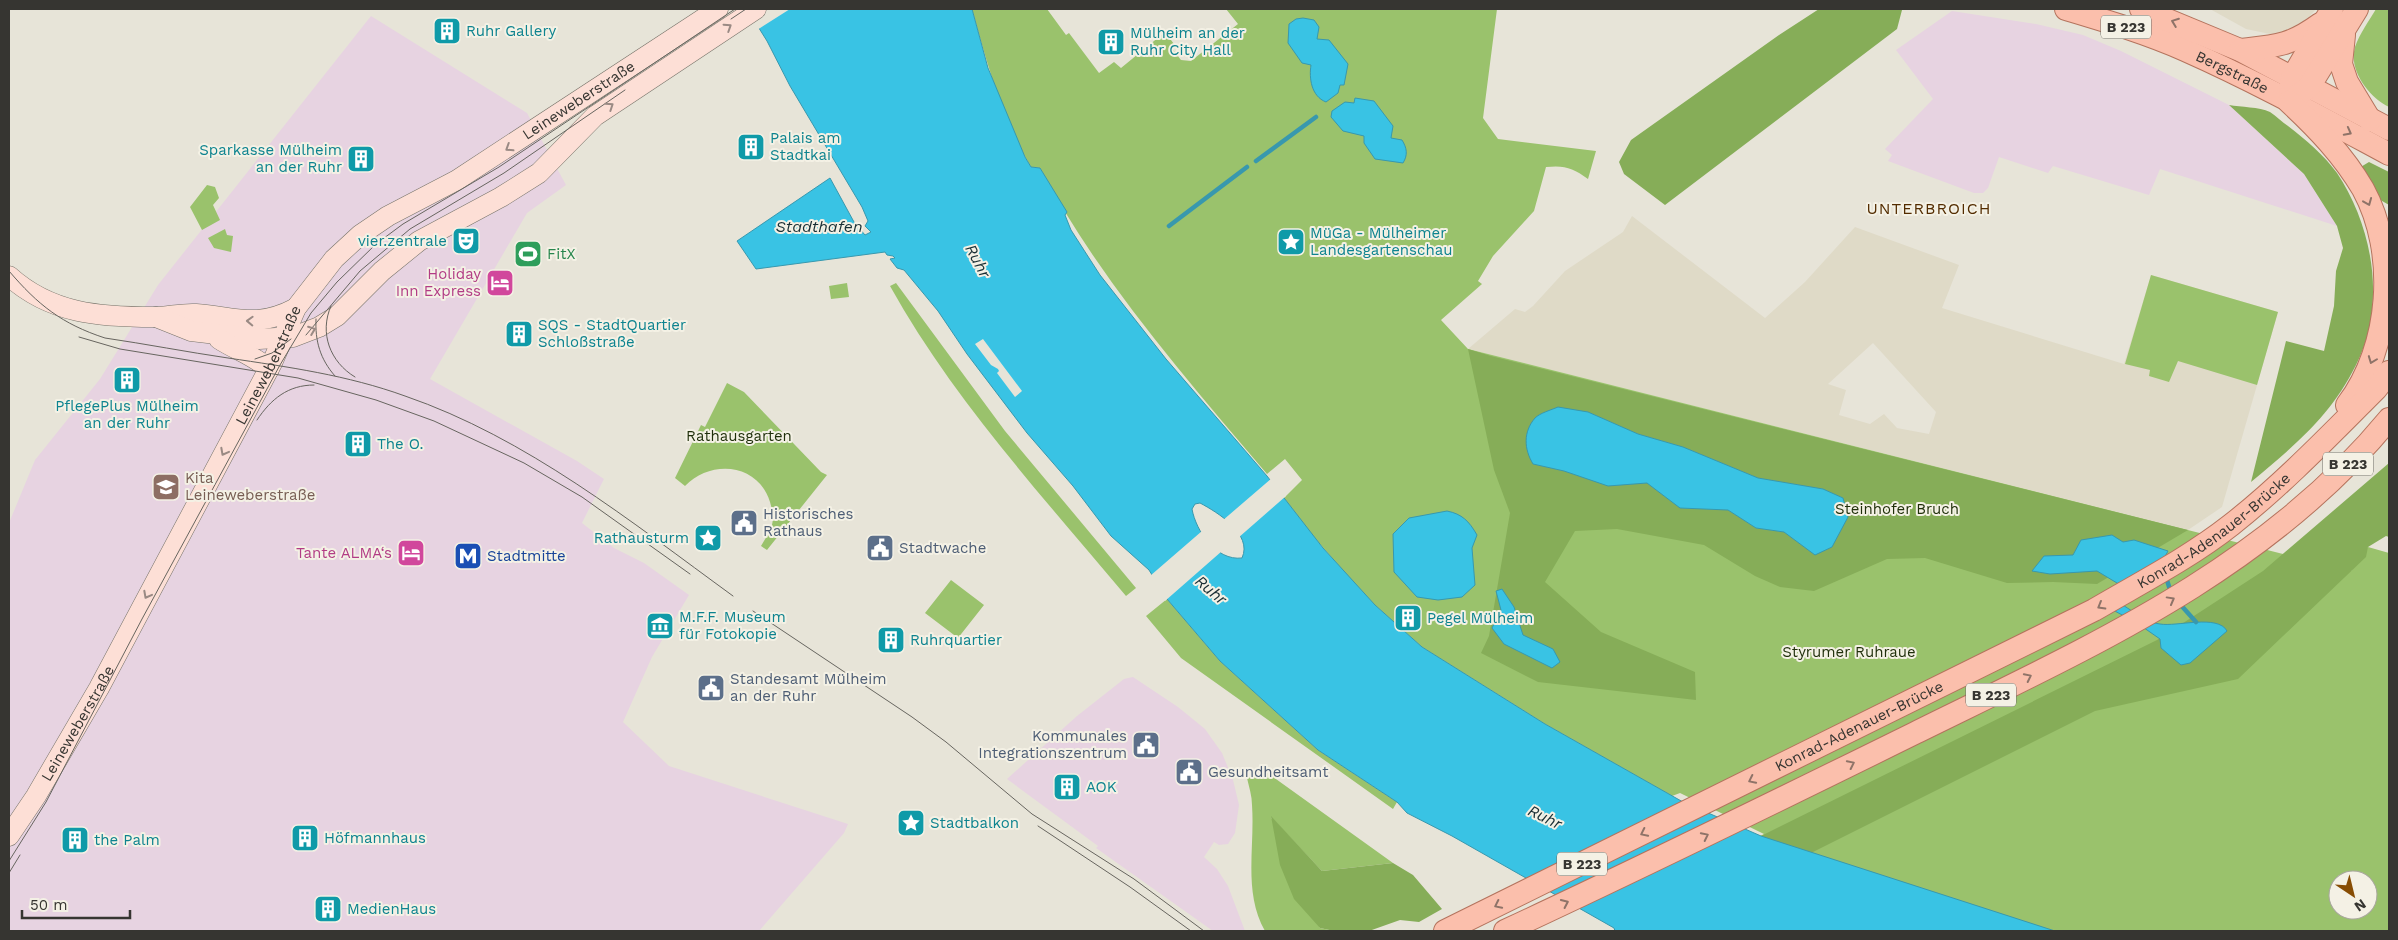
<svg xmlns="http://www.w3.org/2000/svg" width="2398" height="940" viewBox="0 0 2398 940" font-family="'Work Sans',sans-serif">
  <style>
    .commercial { fill: #e7d3e1 }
    .built { fill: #dfdac7; fill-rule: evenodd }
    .green { fill: #9ac26c; fill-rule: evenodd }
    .forest { fill: #86ad58; fill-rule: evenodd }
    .water { fill: #39c3e4; stroke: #3898ae; fill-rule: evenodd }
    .pier { fill: #e7e4d8 }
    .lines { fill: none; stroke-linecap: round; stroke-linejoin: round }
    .stream { stroke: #3898ae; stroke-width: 4.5 }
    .secondary-casing { stroke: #757268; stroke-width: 21 }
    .primary-casing { stroke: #b4735d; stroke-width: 24 }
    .secondary { stroke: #fddfd6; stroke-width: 20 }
    .primary { stroke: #fbbfac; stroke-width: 22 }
    .tram { stroke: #67655f; stroke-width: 1 }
    .oneway { stroke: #8f7368 }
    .oneway2 { stroke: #9a8a84 }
    .labels { text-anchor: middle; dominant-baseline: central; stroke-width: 4; stroke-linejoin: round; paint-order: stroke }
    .shield { fill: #f4f1e5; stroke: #6f6d67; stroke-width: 1 }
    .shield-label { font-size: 14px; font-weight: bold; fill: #363531 }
    .culture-label { font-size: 15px; fill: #0d838f; stroke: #f4f1e5; text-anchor: start }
    .street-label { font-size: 15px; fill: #363531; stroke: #f4f1e5 }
    .leisure-label { font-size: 15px; fill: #27864d; stroke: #f4f1e5; text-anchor: start }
    .hotel-label { font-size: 15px; fill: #b23c85; stroke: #f4f1e5; text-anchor: end }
    .park-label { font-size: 15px; fill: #1f2f0a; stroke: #f4f1e5 }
    .education-label { font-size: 15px; fill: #785e54; stroke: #f4f1e5; text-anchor: start }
    .service-label { font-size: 15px; fill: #4e5e75; stroke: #f4f1e5; text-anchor: start }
    .transit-label { font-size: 15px; fill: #164399; stroke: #f4f1e5; text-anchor: start }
    .neighbourhood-label { font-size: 16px; letter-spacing: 1px; fill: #532c00; stroke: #f4f1e5 }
    .water-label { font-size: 16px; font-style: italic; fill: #192f35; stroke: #f4f1e5 }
  </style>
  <rect width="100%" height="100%" fill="#e7e4d8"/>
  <path class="commercial" d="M1952,11L2036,24L2083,35L2121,51L2229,105L2304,174L2337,226L2160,169L2149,195L2053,166L2048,173L1999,157L1988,188L1983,193H1974L1888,161L1892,155L1885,149L1933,99L1896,50Z
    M371,16L527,113L566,185L527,213L430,379L577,461L604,479L582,523L614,548L644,563L689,595L652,657L623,722L669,766L848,824L844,833L759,931H9V523L35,460L100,379L158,285Z
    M1133,677L1178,707L1205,729L1222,753L1233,780L1239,805L1235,833L1228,844L1219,845L1214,842L1204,857L1217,869L1228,886L1245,931H1213L1096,848L1098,846L1007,779L1077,716L1124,679Z"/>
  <path class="built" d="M2210,9H2316L2302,25L2286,33L2270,34L2246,29Z
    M1632,216L1765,318L1805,282L1855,227L1959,265L1942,308L2124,364L2151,275L2278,312L2222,507L2188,530L1468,349L1515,309L1525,312L1533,306L1565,271L1623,232ZM1873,343L1936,412L1929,434L1897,428L1884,414L1870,424L1839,415L1846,390L1828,384Z"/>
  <path class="green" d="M972,9H1047L1066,35L1069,33L1099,73L1114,62L1121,68L1165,32L1174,44L1170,46L1181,60L1191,61L1238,24L1226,9H1497L1483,118L1498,139L1596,151L1588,179C1573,168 1565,165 1546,167L1534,211L1493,256L1478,281L1482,284L1441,320L1468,349L2351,571L2368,547L2389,553V931H1814L1677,880L1764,834L1680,793L1672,796L1545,724L1422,647L1375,605L1346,574L1313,536L1284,498L1302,480L1285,459L1267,474C1185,377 1100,281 1040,168L1031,167C1002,119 987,63 972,9ZM2338,880H2368V910H2338Z
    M2376,9H2389V107C2369,97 2348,70 2355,47C2360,33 2369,21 2376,9Z
    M207,185L215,187L219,198L213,205L220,220L202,230L190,207Z
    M225,229L227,235L233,236L231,252L214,248L208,238Z
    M2151,275L2278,312L2257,385L2178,361L2169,382L2149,376L2150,370L2125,364Z
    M847,283L849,297L831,299L829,286Z
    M896,283L1005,431L1136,588L1126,596C1044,498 952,398 890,286Z
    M727,383L744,392L821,472L827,475L767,550L761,546C765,539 770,532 772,525C774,517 772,509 770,502C758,463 711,459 685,486L675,478L701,425L705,427Z
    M951,580L984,605L958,638L925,613Z
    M1167,599L1220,661L1318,750L1397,802L1393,809L1181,658L1146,616Z
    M1266,772L1393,863L1322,871L1271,817L1320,928L1334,931H1265C1243,892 1255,848 1252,805C1252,796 1249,787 1247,778Z"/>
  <path class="forest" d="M1819,9L1902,10L1897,29L1665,205L1624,174L1619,162L1631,140L1779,35Z
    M2229,105C2241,107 2259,107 2270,112C2276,116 2282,122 2288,126C2306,140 2324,155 2337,173C2373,227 2387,305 2356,365C2330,417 2295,445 2251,482L2286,341L2324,351L2334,306L2336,271L2343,248L2337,226L2304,174Z
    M2369,162L2389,172V205L2377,198L2359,168Z
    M1468,349L1491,356L2188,530L2097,584L2053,582L2007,583L1925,558L1887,559L1814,591L1780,587L1755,576L1704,545L1617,529L1575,531L1545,582L1601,632L1695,672L1696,700L1538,682L1481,653L1489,636L1510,513L1494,470ZM1588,412L1638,434L1683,447L1758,478L1823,489L1843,498L1815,555L1784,532L1756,528L1728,510L1680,508L1647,483L1564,471L1533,464Z
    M2389,463V537L2386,536L2368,547L2366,557L2238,679L2095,711L1811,853L1761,836L2157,640L2263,571Z
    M1271,816L1322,871L1393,863L1413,875L1442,909L1419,922L1400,920L1369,931H1334L1320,928L1294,899L1280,865Z"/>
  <path class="water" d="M747,9H972L988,68L1025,157L1031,167L1040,168L1067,212L1065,215L1071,230L1100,275L1166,359L1267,476L1323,548L1375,605L1422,647L1545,724L1683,802L1761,836L2055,931H1615L1614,928L1452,836L1407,813L1397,802L1318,750L1220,661L1167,599L1149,570L1111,536L1073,486L1027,433L967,354L938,311L904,270L897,268L890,259L895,258L893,256L887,255L885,252L756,269L737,241L830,178L854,222L865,235L871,232L865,226L868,221L862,207L790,86L767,41ZM1200,503C1217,512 1253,534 1242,558C1216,561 1196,531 1192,509L1195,504Z
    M1303,18L1314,20L1319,27L1317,39L1329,40L1348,64L1344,85H1340L1338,93L1326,102C1311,96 1309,78 1311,65L1302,63L1288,43L1289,24L1296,19Z
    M1355,98L1374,101L1393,126L1391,138L1402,140C1407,148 1408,155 1403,163L1375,159L1364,143V136L1343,131L1331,117L1332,111L1345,102L1354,103Z
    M1558,407L1588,412L1638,434L1683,447L1758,478L1823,489L1843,498L1848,517L1832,547L1815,555L1784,532L1756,528L1728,510L1680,508L1647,483L1608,486L1564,471L1533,464C1524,449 1523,432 1535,418C1540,413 1551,410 1558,407Z
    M1447,511C1462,514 1469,521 1477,535L1472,548L1475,585L1462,597L1438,600L1417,597L1394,572L1393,534L1409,518Z
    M2112,535L2123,542L2134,540L2168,551L2161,564L2122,586L2097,571L2050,574L2032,571L2044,556L2073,555L2081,540Z
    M1502,589L1514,607L1523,635L1553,649L1560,662L1552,668L1504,644L1492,628L1501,610L1496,591Z
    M2118,602C2130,609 2147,623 2160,624C2176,627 2218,614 2227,631L2190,663L2181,665L2161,648L2160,639L2137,623L2100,603Z"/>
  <path class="pier" d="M744,9H790L757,30Z
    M983,339L1022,391L1015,397L997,373L999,371L998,369L991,365L975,344Z
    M1272,478L1286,496L1238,538L1222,521Z
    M1202,531L1222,551L1165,601L1150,576Z"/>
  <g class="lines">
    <path class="stream" d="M1256,161L1316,117
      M1169,226L1247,167
      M2166,577L2171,593
      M2179,603L2196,622"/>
    <defs>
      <g id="secondary">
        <path d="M9,276C51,314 100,317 154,317C168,317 182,313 196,314C237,317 256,329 296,308"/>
        <path d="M156,317L191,331L259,339L293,337L319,327L337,316L382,271L419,241L501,197L539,173L595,116L756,9"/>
        <path d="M219,339C236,350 253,355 269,369"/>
        <path id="s1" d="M9,836L36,796L99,688L272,363L296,308L334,259L360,235L388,216L457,180L718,9"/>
      </g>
      <g id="primary">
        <path id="s2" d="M2066,9C2106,21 2147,33 2185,50C2255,81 2322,118 2389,154"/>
        <path d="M2141,9L2240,50L2389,129"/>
        <path d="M2344,35L2341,64L2347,82L2370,120"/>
        <path d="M2240,50C2276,46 2290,46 2320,24"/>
        <path d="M2290,93L2292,78L2332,9"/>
        <path d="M2298,95L2309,87L2357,9"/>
        <path d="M2289,102C2317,128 2343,155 2363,189C2398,253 2391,347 2347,405"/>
        <path id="s3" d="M1445,931L2094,610C2140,583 2189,558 2231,525C2283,484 2329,436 2376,389L2389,372"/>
        <path d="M1505,931C1643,867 1779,800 1915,733C2087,648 2264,571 2389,419"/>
      </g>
    </defs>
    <use href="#secondary" class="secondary-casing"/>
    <use href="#primary" class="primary-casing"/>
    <use href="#secondary" class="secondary"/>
    <use href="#primary" class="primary"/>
    <path class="tram" d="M731,19L746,9
      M9,271C38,305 62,324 105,338C146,344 187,352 228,358C288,367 347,375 405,396C527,438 630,521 733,596
      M331,306C319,333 330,362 355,377
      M316,319C315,341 320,359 335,376
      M306,335L360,271L410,229L504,173L625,90
      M79,337L120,349L298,378L376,400L434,421L524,463L582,497L690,574
      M255,359L272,353L291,339
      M257,420C271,399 288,385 314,385
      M753,611L912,717L946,742L1032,814L1134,879L1204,931
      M1038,826L1130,887L1191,931
      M9,861L46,802L142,619L280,365L311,313L337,282L376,244L403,224L499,167L735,9
      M9,873L20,855"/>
  </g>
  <defs><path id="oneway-chevron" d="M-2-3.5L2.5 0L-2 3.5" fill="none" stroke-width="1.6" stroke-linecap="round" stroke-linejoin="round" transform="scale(1.25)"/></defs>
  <g class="oneway">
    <use href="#oneway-chevron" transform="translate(2175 22) rotate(-159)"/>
    <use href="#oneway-chevron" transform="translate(2348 132) rotate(28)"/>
    <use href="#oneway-chevron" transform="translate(2368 202) rotate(68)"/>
    <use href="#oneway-chevron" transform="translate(2372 360) rotate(111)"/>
    <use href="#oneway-chevron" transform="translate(2171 600) rotate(-29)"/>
    <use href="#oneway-chevron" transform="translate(2101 606) rotate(150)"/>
    <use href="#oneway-chevron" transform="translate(2028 677) rotate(-26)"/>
    <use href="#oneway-chevron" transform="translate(1851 764) rotate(-26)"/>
    <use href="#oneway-chevron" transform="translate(1752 780) rotate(154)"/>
    <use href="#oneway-chevron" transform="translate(1644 833) rotate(154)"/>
    <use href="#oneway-chevron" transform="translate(1705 836) rotate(-26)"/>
    <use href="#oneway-chevron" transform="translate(1565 903) rotate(-25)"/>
    <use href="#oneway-chevron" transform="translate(1498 905) rotate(154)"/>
  </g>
  <g class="oneway2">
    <use href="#oneway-chevron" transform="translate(728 27) rotate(-33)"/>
    <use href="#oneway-chevron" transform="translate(610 106) rotate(-34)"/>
    <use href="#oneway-chevron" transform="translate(509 148) rotate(147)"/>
    <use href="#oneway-chevron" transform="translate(250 321) rotate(-178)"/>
    <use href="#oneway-chevron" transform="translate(312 330) rotate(-21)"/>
    <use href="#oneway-chevron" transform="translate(224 452) rotate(118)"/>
    <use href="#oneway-chevron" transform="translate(147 595) rotate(118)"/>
  </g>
  <defs>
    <symbol id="building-square" viewBox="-11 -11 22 22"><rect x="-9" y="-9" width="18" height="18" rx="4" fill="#0f9aa8" stroke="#f4f1e5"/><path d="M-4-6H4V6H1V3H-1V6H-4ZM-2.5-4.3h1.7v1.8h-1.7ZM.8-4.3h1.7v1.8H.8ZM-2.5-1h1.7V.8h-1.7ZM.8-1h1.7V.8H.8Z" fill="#fff"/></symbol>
    <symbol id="theatre-square" viewBox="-11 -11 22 22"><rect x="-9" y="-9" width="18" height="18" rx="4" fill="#0f9aa8" stroke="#f4f1e5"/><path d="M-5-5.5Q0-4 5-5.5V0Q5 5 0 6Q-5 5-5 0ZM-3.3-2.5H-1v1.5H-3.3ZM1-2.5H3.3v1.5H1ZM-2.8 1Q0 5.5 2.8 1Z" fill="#fff"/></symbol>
    <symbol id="sight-square" viewBox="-11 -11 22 22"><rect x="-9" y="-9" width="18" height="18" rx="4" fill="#0f9aa8" stroke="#f4f1e5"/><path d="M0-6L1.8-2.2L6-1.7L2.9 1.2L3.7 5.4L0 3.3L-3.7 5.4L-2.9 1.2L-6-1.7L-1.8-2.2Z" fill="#fff"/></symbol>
    <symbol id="stadium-square" viewBox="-11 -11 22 22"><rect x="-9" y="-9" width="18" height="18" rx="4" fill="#2e9e5b" stroke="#f4f1e5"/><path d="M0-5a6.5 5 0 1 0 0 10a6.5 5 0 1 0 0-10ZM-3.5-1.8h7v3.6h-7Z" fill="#fff"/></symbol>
    <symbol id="hotel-square" viewBox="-11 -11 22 22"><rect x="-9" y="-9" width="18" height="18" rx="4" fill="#d1479c" stroke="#f4f1e5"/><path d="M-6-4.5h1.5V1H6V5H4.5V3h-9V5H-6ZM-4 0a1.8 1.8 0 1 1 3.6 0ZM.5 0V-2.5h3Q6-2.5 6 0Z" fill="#fff"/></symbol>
    <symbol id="school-square" viewBox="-11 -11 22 22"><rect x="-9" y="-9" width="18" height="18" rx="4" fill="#8d6e63" stroke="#f4f1e5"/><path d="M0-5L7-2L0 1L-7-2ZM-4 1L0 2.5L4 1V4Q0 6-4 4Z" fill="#fff"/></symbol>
    <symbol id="civic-square" viewBox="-11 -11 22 22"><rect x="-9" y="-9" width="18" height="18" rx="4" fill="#5c6f8a" stroke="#f4f1e5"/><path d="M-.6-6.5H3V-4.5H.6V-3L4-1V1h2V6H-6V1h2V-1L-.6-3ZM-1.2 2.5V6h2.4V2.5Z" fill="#fff"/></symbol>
    <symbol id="metro-square" viewBox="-11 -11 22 22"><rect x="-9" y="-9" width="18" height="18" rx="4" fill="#1a4fb4" stroke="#f4f1e5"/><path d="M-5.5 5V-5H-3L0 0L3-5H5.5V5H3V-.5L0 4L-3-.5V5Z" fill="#fff"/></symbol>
    <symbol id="museum-square" viewBox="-11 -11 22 22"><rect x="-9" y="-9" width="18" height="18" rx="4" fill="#0f9aa8" stroke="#f4f1e5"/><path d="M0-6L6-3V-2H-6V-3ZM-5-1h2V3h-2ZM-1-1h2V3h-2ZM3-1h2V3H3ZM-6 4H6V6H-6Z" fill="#fff"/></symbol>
  </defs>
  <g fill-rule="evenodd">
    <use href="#building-square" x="431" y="15" width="32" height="32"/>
    <use href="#building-square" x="1095" y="26" width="32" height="32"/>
    <use href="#building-square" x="735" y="131" width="32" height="32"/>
    <use href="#building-square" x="345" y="143" width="32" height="32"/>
    <use href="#theatre-square" x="450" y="225" width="32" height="32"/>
    <use href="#sight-square" x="1275" y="226" width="32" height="32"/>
    <use href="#stadium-square" x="512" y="238" width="32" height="32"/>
    <use href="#hotel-square" x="484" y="267" width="32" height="32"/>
    <use href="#building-square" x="503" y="318" width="32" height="32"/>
    <use href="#building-square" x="111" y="364" width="32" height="32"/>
    <use href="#building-square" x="342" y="428" width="32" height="32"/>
    <use href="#school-square" x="150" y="471" width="32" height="32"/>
    <use href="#civic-square" x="728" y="507" width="32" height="32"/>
    <use href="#sight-square" x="692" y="522" width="32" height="32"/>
    <use href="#civic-square" x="864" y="532" width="32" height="32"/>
    <use href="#hotel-square" x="395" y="537" width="32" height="32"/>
    <use href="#metro-square" x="452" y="540" width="32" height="32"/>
    <use href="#building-square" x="1392" y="602" width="32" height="32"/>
    <use href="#museum-square" x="644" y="610" width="32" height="32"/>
    <use href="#building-square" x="875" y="624" width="32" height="32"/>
    <use href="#civic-square" x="695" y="672" width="32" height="32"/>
    <use href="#civic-square" x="1130" y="729" width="32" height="32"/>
    <use href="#civic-square" x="1173" y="756" width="32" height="32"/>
    <use href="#building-square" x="1051" y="771" width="32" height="32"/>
    <use href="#sight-square" x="895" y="807" width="32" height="32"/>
    <use href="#building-square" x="289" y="822" width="32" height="32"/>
    <use href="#building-square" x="59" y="824" width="32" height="32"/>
    <use href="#building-square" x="312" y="893" width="32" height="32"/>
  </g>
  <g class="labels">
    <g class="shield">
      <rect x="2101" y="15.5" width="50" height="23" rx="4"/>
      <rect x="2323" y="452.5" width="50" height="23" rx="4"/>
      <rect x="1966" y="683.5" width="50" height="23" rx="4"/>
      <rect x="1557" y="852.5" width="50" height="23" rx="4"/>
    </g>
    <g class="shield-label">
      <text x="2126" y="27">B 223</text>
      <text x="2348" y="464">B 223</text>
      <text x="1991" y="695">B 223</text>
      <text x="1582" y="864">B 223</text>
    </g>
    <g class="culture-label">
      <text x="466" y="31">Ruhr Gallery</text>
      <text x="1130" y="33">Mülheim an der<tspan x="1130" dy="17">Ruhr City Hall</tspan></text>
      <text x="770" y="138">Palais am<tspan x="770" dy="17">Stadtkai</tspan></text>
      <text x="342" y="150" text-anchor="end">Sparkasse Mülheim<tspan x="342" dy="17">an der Ruhr</tspan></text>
      <text x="1310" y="233">MüGa - Mülheimer<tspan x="1310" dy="17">Landesgartenschau</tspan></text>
      <text x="447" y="241" text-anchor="end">vier.zentrale</text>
      <text x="538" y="325">SQS - StadtQuartier<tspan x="538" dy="17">Schloßstraße</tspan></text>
      <text x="127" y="406" text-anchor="middle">PflegePlus Mülheim<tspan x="127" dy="17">an der Ruhr</tspan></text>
      <text x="377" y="444">The O.</text>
      <text x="689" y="538" text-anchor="end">Rathausturm</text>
      <text x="679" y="617">M.F.F. Museum<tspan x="679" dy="17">für Fotokopie</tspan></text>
      <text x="1427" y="618">Pegel Mülheim</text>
      <text x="910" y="640">Ruhrquartier</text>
      <text x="1086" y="787">AOK</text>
      <text x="930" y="823">Stadtbalkon</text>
      <text x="324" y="838">Höfmannhaus</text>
      <text x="94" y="840">the Palm</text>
      <text x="347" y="909">MedienHaus</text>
    </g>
    <g class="street-label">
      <text stroke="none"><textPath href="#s2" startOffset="178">Bergstraße</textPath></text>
      <text stroke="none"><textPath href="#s1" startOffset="956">Leineweberstraße</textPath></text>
      <text stroke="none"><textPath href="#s1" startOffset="538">Leineweberstraße</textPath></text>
      <text stroke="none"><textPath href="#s3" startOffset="868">Konrad-Adenauer-Brücke</textPath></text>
      <text stroke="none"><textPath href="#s1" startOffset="132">Leineweberstraße</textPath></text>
      <text stroke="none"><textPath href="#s3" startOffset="462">Konrad-Adenauer-Brücke</textPath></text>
    </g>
    <g class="leisure-label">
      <text x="547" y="254">FitX</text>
    </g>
    <g class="hotel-label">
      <text x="481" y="274">Holiday<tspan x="481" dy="17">Inn Express</tspan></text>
      <text x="392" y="553">Tante ALMA‘s</text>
    </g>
    <g class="park-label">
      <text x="739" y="436">Rathausgarten</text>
      <text x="1897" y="509">Steinhofer Bruch</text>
      <text x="1849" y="652">Styrumer Ruhraue</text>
    </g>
    <g class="education-label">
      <text x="185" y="478">Kita<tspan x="185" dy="17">Leineweberstraße</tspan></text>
    </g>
    <g class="service-label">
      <text x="763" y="514">Historisches<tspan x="763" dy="17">Rathaus</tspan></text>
      <text x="899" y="548">Stadtwache</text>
      <text x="730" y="679">Standesamt Mülheim<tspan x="730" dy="17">an der Ruhr</tspan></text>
      <text x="1127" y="736" text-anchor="end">Kommunales<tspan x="1127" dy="17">Integrationszentrum</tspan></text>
      <text x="1208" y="772">Gesundheitsamt</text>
    </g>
    <g class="transit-label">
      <text x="487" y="556">Stadtmitte</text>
    </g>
    <g class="neighbourhood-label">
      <text x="1929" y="208">UNTERBROICH</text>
    </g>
    <g class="water-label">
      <text x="819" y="226">Stadthafen</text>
      <text transform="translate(978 261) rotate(62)">Ruhr</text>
      <text transform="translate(1211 590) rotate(40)">Ruhr</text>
      <text transform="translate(1545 817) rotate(26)">Ruhr</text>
    </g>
  </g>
  <rect width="2398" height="940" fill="none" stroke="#363531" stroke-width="20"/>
  <g transform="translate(2353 895) rotate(145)"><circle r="24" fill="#f4f1e5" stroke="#a8a69d"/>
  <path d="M0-4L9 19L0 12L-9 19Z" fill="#874d04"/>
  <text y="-8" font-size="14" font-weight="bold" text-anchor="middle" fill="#363531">N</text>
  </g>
  <path d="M22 910v8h108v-8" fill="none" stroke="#363531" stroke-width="2.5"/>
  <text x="30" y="910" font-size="15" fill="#363531" stroke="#f4f1e5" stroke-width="4" paint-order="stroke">50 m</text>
</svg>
